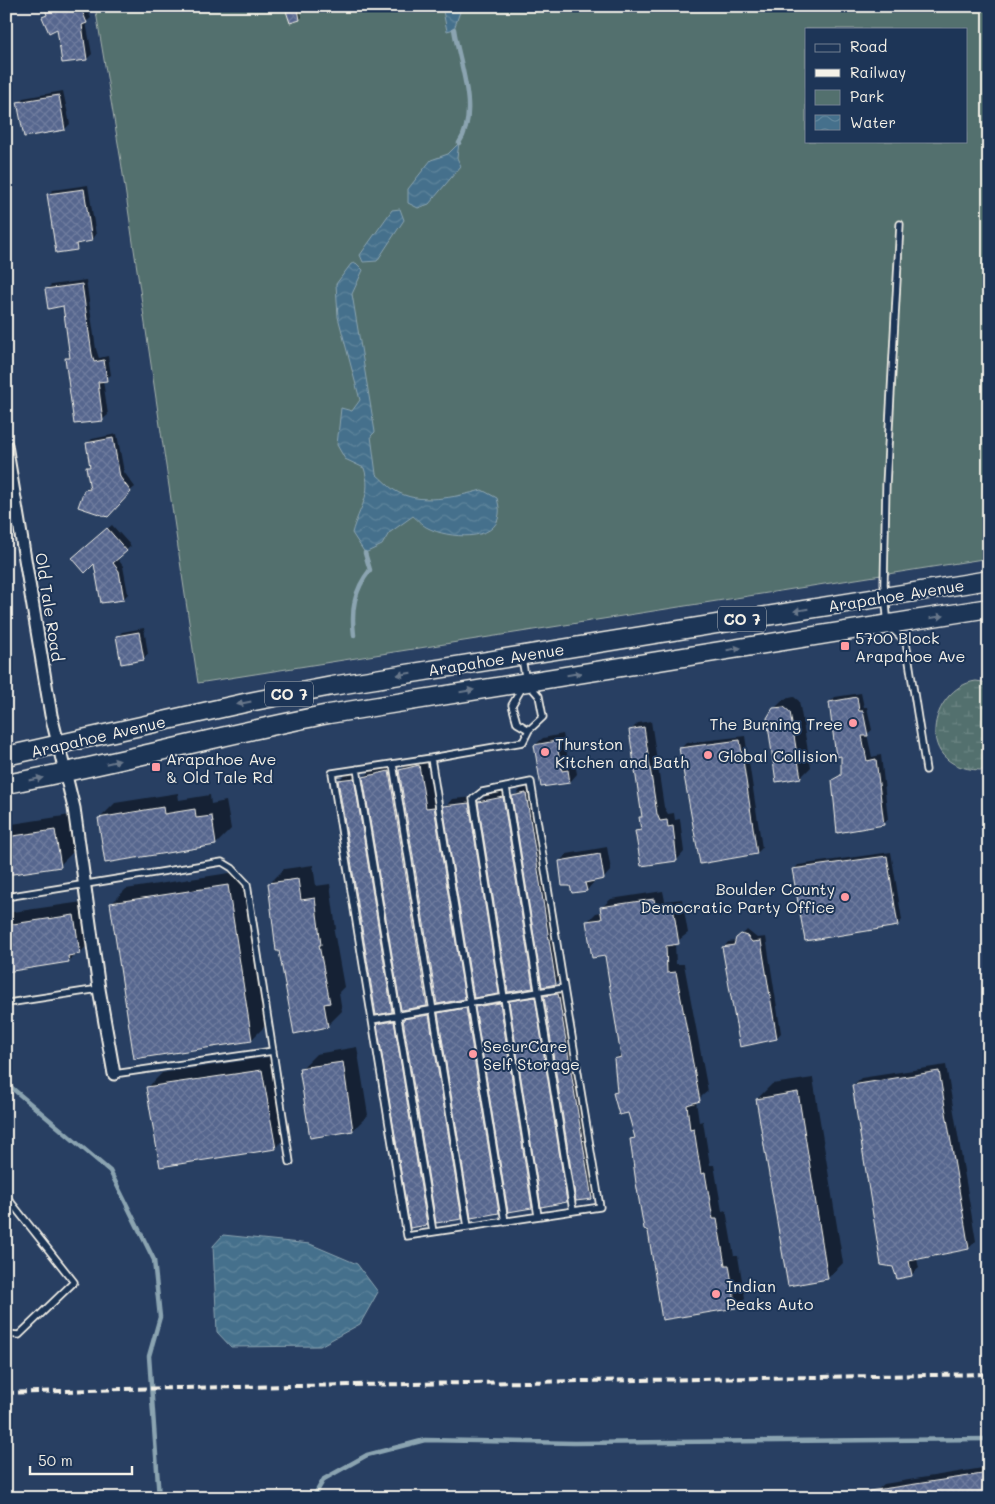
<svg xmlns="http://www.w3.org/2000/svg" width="995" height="1504" viewBox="0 0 995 1504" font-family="Mali,sans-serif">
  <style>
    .green { fill: #53706e; stroke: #a4b0ab; fill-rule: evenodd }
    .wetland { fill: url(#wetland-marsh); stroke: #a4b0ab }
    .water { fill: url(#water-waves); stroke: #8ba4b1 }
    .shadow { fill: #0007; fill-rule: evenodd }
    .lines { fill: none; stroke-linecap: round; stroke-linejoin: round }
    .stream { stroke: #8ba4b1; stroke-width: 4.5 }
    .building { fill: url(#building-cross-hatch); stroke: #f4f1e8 }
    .service-casing { stroke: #f4f1e8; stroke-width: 9 }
    .minor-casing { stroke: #f4f1e8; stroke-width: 15 }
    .primary-casing { stroke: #f4f1e8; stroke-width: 21 }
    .service { stroke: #1d3557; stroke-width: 5.5 }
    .minor { stroke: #1d3557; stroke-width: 11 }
    .primary { stroke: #1d3557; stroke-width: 18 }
    .rail { stroke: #f4f1e8; stroke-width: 4; stroke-dasharray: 8 4; stroke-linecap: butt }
    .oneway { fill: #68778a }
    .poi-dot { fill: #ff9aa2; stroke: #1d3557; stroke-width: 2 }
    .labels { text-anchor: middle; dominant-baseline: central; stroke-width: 4; stroke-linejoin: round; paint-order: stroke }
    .shield { fill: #1d3557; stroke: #b4b9bc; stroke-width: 1 }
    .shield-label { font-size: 15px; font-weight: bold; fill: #f4f1e8 }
    .street-label { font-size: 16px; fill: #f4f1e8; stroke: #1d3557 }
    .poi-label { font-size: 16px; fill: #f4f1e8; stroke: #1d3557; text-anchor: start }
  </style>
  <defs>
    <pattern id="wetland-marsh" width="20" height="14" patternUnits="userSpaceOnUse" patternTransform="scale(1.25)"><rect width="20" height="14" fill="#53706e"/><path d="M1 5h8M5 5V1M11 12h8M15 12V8" fill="none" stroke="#6c8583"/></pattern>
    <pattern id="water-waves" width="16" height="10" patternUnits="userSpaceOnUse" patternTransform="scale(1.25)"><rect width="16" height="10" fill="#45708c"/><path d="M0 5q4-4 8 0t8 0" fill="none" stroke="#60859c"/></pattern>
    <pattern id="building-cross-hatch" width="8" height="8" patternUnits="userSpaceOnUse" patternTransform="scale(1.25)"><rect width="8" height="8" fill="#56668e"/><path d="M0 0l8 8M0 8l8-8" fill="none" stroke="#6f7c9e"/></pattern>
  </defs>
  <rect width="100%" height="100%" fill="#283f62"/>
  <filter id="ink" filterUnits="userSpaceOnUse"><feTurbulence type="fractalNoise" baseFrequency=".02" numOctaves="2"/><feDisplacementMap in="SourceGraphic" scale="10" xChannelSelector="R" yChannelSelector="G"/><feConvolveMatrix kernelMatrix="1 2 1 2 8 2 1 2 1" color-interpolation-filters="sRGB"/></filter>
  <g filter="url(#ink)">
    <path class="green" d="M95,6H989V558L198,683L121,161ZM806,29H966V141H806Z"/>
    <path class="wetland" d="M976,681L989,683L987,770C909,773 930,687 976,681Z"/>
    <path class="water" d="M442,6H462L454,29L447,31Z
      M459,143L457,158L461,166L429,204L418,208L408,203V189L431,160L448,154Z
      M400,209L404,220L377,261L363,262L360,255L392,210Z
      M356,263L363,270L352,294L375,432L371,436L376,474C382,479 388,486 394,490C419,506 455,497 482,490L497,498C498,503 500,509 499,514C497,543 447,538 428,528C423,526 418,520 413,516L389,533L382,545L365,553L352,533C359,507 373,495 364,468L345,459L337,445L341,408L352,411L360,400L338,317L336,284L351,264Z
      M223,1235L310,1244L357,1264L378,1292L360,1324L320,1346L231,1347L217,1332L213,1246Z"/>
    <path class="shadow" d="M45,6H86L91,18L86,22L92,54L87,59L63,62L58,28L44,18L48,14Z
      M300,8L302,17L300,19L288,12Z
      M63,91L70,124L65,129L25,136L19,103L23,98Z
      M88,185L96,235L91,240L80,242L76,248L57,251L48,195L53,190ZM76,237L77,246H75L73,238Z
      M86,280L96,349L99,358L108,356L111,375L103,380L108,415L103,419L76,423L67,359L71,355L64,305L47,289L51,285Z
      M117,434L124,472L135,487L125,495L127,497L107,516L85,491L90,486L87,468L91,465L87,444L92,439Z
      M112,525L131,546L117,558L123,566L128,594L123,599L95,562L78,554Z
      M144,628L148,654L143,659L117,637L122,632Z
      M861,693L864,707H867L872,730L867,734L872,757L881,755L888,819L883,824L833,781L843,773L842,755L830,702L835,697Z
      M794,697L799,701L811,767L801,777L774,709L784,699Z
      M651,721L664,807L668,814L674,813L675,820L680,819L684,852L677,860L637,831L642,826L641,818L643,815L631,730L638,723Z
      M563,734L569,764L575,763L577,774L570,782L535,745L543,738Z
      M745,736L762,848L757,853L701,862L681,748L686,743Z
      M426,759L433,801H441L471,991L464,998L438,1003L402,769L409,761Z
      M397,765L434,997L427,1004L402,1009L364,777L372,770Z
      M361,771L399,1003L392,1011L339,780L347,773Z
      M533,787L563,976L556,983L514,797L521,789Z
      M510,791L540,980L532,987L509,991L480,801L488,794Z
      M178,793L179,800L210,795L211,804L226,801L231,829L216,844L100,818L115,803Z
      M476,797L505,985L498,993L445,807L452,799Z
      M70,815L75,850L60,865L6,874V825Z
      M607,847L611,870L604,878L594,880V882L587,890L573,891L560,861L567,854Z
      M891,852L902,920L897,925L794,870L798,865Z
      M313,865L316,886L330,884L336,929L334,931L344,987L339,992L342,1011L327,1026L269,884L284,869Z
      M242,871L266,1025L251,1040L111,904L126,889Z
      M663,891L665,901L682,899L688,933L675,943L676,964H684L708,1091L696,1101L699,1122L703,1121L710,1165H714L722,1211L726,1210L734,1256H738L745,1298L736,1307L649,1230L631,1140L636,1135L629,1111L614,1094L618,1090L615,1060L621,1053L606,955L587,922L596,913L602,912L601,908L611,899Z
      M89,901L94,938L80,953L68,961L6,970V913Z
      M747,930L757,938L766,937L781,1033L776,1038L724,947L728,942L736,941Z
      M565,987L598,1191L591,1198L545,996L552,989Z
      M542,991L574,1194L566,1201L511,1002L518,995Z
      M507,996L539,1199L531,1207L477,1007L484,1000Z
      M473,1002L506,1205L498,1212L439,1014L447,1006Z
      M436,1008L469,1210L461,1218L404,1020L412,1012Z
      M401,1014L434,1216L426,1224L379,1024L386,1017Z
      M357,1047L368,1115L353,1130L301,1069L316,1054Z
      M276,1056L290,1133L275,1148L147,1088L162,1073Z
      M946,1065L976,1241L969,1248L917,1259L919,1268L911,1275L853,1085L861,1078Z
      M813,1078L843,1263L828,1278L757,1099L772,1084Z
      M989,1467V1498L876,1491L884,1484Z"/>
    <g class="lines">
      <path class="stream" d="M454,29C459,64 480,111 459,143
        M354,635C351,610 354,590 370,570L365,553
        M6,1083L110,1171L154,1260L160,1317L149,1356L159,1498
        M313,1498L324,1479L367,1455L425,1440L574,1443L989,1439"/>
    </g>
    <path class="building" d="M44,6H80L87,23L82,25L87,60L62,63L57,29L49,33L42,17L47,15Z
      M298,9L300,20L290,23L286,11Z
      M59,95L65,130L24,137L17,102Z
      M84,189L92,241L76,244L77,250L56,253L47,194Z
      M82,284L92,354L94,362L104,360L107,381L98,382L103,421L74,424L65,358H70L63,306L48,309L45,289Z
      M113,438L120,477L131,492L108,517L78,507L84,490L90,489L86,467H90L86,443Z
      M107,528L127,551L113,563L119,571L124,600L101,603L94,564L85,573L72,558Z
      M139,632L144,660L121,664L116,636Z
      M857,697L859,711H863L868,736H862L867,761L876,759L884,825L837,833L832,780L841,775V756L836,757L829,702Z
      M784,707L790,712L801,778L776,782L767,718L773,708Z
      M644,727L657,814L660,821L667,820L668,827L673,826L677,861L641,866L635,831L641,830L639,817H642L629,730Z
      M740,740L757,854L700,864L679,748Z
      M556,741L562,771L568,770L570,783L541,787L534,745Z
      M419,765L426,808L434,807L465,999L437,1004L399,770Z
      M389,771L427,1006L401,1010L363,777Z
      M354,778L392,1012L376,1015L338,780Z
      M526,793L556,984L542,987L512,796Z
      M503,797L533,988L508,992L478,802Z
      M469,803L499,994L474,998L443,806Z
      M163,807L164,814L195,809L196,818L212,816L216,845L105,863L98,818Z
      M55,830L61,867L6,875V837Z
      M600,854L604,879L585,883L587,891L572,893L570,886H562L559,861Z
      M887,856L898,926L805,941L792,869Z
      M298,879L301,900L315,898L321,945H319L330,1003L324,1004L328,1027L294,1034L279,951H276L268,883Z
      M228,885L252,1041L134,1059L110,903Z
      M654,899L656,910L673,907L679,944L666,946L667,973L676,972L700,1101L687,1105L690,1130L694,1129L701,1174L705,1173L713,1219H717L725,1265H729L736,1308L662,1320L648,1231L644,1229L636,1183L630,1139L635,1138L628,1113L619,1115L613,1093L617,1092L614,1059L621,1057L605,956L592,958L586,921L602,919L600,907Z
      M74,915L80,954L68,956L69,962L6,972V925Z
      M741,934L747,936L752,942L761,941L777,1039L740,1047L722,947L734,945L736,938Z
      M558,994L559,998L592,1199L576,1201L544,996Z
      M535,997L567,1202L541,1207L509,1001Z
      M500,1003L532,1208L508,1212L475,1007Z
      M466,1008L499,1213L471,1218L438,1013Z
      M429,1015L462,1219L436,1223L403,1019Z
      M394,1021L427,1225L410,1228L377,1024Z
      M343,1062L353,1131L310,1138L299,1068Z
      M262,1070L276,1149L160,1167L146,1087Z
      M939,1071L969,1249L909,1261L912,1276L897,1279L893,1267L881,1265L852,1085Z
      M798,1092L828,1279L788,1286L756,1099Z
      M989,1473V1498H870L869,1491Z"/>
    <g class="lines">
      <defs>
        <path id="service" d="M900,224L886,485L884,584L888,625L906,642L926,770
          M522,688L512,705L517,723L529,730
          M431,758L332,773L407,1236L600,1207L564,988L470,1003L431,758L523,742L529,730L543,717L539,696L526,681L522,659
          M393,764L468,1227
          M357,769L433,1232
          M506,787L573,1211
          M6,897L222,862L232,868L247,884L290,1162
          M8,1003L99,989
          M372,1020L470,1003L505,1222
          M114,1074L273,1051
          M6,1196L74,1282L19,1335L6,1334
          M538,1216L473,799L482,792L531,782L564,988"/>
        <path id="minor" d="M6,445L51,715L74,808L99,989L114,1074"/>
        <path id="primary" d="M6,756L249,702L332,686L989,580
          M6,784C114,764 221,735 329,714L989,608"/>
      </defs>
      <use href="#service" class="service-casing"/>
      <use href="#minor" class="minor-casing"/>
      <use href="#primary" class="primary-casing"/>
      <use href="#service" class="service"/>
      <use href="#minor" class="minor"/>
      <use href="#primary" class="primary"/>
      <path class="rail" d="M6,1393L122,1389L989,1374"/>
    </g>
    <defs><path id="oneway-solid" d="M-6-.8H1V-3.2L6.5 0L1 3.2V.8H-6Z" transform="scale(1.25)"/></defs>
    <g class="oneway">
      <use href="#oneway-solid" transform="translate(801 610) rotate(171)"/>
      <use href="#oneway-solid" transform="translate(937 617) rotate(-9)"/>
      <use href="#oneway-solid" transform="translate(734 649) rotate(-9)"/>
      <use href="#oneway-solid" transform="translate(404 674) rotate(171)"/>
      <use href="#oneway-solid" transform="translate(574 674) rotate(-9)"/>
      <use href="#oneway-solid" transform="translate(467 691) rotate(-9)"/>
      <use href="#oneway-solid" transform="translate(244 703) rotate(168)"/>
      <use href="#oneway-solid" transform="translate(113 762) rotate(-13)"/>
      <use href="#oneway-solid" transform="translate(36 779) rotate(-11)"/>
    </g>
  </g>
  <g class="poi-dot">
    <rect x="840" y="641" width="10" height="10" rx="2.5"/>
    <circle cx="853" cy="723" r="5"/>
    <circle cx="545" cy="752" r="5"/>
    <circle cx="708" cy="755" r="5"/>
    <rect x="151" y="762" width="10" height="10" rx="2.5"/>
    <circle cx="845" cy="897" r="5"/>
    <circle cx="473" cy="1054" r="5"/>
    <circle cx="716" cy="1294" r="5"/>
  </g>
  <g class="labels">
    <g class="shield">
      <rect x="718" y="606.5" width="48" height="25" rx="4"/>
      <rect x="265" y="681.5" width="48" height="25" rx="4"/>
    </g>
    <g class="shield-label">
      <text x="742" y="619">CO 7</text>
      <text x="289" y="694">CO 7</text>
    </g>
    <g class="street-label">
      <text transform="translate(896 595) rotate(-9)">Arapahoe Avenue</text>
      <text transform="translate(50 607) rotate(81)">Old Tale Road</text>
      <text transform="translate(496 659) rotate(-9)">Arapahoe Avenue</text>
      <text transform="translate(98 736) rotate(-13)">Arapahoe Avenue</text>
    </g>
    <g class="poi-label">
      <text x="855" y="637">5700 Block<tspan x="855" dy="18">Arapahoe Ave</tspan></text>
      <text x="843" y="723" text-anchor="end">The Burning Tree</text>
      <text x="555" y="743">Thurston<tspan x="555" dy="18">Kitchen and Bath</tspan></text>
      <text x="718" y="755">Global Collision</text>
      <text x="166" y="758">Arapahoe Ave<tspan x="166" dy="18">&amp; Old Tale Rd</tspan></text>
      <text x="835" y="888" text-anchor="end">Boulder County<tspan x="835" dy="18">Democratic Party Office</tspan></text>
      <text x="483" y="1045">SecurCare<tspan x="483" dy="18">Self Storage</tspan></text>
      <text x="726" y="1285">Indian<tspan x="726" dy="18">Peaks Auto</tspan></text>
    </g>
  </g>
  <rect width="995" height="1504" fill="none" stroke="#1d3557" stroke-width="25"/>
  <rect x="12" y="12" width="970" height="1479" fill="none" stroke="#f4f1e8" stroke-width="2" filter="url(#ink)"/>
  <rect x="805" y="28" width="162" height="115" fill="#1d3557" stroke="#738091"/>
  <rect x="815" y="44" width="25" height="8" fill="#1d3557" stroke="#738091"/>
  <text x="850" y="52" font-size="15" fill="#f4f1e8">Road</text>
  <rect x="815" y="69" width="25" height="8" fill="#f4f1e8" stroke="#738091"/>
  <text x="850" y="78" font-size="15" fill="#f4f1e8">Railway</text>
  <rect x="815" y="90" width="25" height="15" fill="#53706e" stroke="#738091"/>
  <text x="850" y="102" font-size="15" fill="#f4f1e8">Park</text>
  <rect x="815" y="115" width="25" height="15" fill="url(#water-waves)" stroke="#738091"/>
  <text x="850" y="128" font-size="15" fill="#f4f1e8">Water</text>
  <path d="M30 1466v8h102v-8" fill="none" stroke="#f4f1e8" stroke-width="2.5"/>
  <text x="38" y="1466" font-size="15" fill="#f4f1e8" stroke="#1d3557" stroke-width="4" paint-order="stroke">50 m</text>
</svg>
